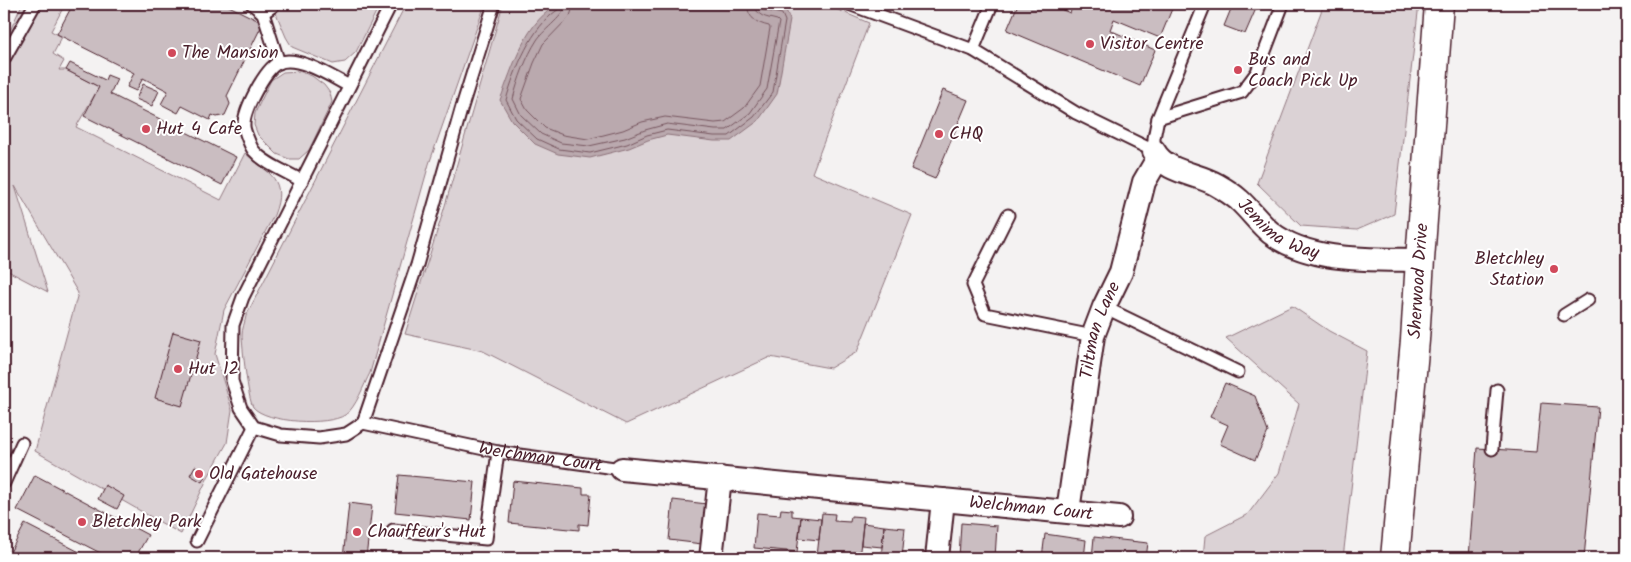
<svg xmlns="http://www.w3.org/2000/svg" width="1631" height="562" viewBox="0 0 1631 562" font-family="Kalam,sans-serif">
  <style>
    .green { fill: #dbd2d5; stroke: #927880 }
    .water { fill: #baa9ae; stroke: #8d727a }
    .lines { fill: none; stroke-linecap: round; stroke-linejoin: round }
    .shore { stroke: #77565f; stroke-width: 1 }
    .building { fill: #cabdc1; stroke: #4a1f2b }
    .service-casing { stroke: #4a1f2b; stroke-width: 15 }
    .minor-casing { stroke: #4a1f2b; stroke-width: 26 }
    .tertiary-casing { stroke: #4a1f2b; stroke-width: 31 }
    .service { stroke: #fff; stroke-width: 11 }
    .minor { stroke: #fff; stroke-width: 22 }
    .tertiary { stroke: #fff; stroke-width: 28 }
    .poi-dot { fill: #d1495b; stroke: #fff; stroke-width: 2 }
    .labels { text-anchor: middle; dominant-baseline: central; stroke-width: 4; stroke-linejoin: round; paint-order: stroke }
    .poi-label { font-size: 18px; fill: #4a1f2b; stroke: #fff; text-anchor: start }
    .street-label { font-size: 18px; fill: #4a1f2b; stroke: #fff }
  </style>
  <rect width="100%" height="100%" fill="#f4f2f2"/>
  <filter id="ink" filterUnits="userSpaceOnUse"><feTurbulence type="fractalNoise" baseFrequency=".02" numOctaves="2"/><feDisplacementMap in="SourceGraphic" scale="10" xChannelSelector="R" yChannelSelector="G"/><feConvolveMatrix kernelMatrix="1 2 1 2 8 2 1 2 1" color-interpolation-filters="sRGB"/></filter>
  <g filter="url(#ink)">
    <path class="green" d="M22,4H60L64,6L51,31L62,37L53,54L64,61L59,70H66L99,87L76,127L221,200L245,153C269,174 288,179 274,215L224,310L215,354L232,410L227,443L208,477L181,534L35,451L78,293L15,186L48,292L4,269V44Z
      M270,4H380L356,52L345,62L333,64L292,47L286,37L273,6Z
      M406,4H483V10L429,164L370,373C364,384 356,408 345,415C328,426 266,423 253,407C248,399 242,346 242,335C242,329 245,322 246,316Z
      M503,4H824L869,23L812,173L912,215L857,352L830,368L770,357L626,424L483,351L405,334L444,209Z
      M1324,4H1419L1394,214L1357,230L1301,226L1257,183Z
      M299,71L312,76L324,85L330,93L332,102L309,150L299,159H289L277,154L258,135L254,125L255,113L271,80L283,72Z
      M1292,306L1329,331L1367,351L1343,558H1203L1205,536L1248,514L1279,473L1299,404L1226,338Z"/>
    <path class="water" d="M561,4H736L763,6L786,10L790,20L777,94L758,121L731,141H714L667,135L648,140L629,148L590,158L558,154L535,144L512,121L500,100C512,69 527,16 561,4Z"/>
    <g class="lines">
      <path class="shore" d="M560,4L559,9C531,27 515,69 506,100L516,119L537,139L559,149L590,153L627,144L647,135L667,130L714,136H729L754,117L773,92L785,21L782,14L763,10L761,4
        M566,4C566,15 544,29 537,40C526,57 518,80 513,99L521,115L541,134L561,143L589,146L625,138L645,130L667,124L715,130H727L750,113L767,89L779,22L777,20C766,17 756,17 755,4
        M574,4L570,16L543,44L534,63L521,99L527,110L545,128L563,135L588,139L623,130L642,122L665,117L715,123L725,122L744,108L760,86L770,28L769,26C756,23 748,18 747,4"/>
    </g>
    <path class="building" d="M73,4H225L263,23L227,96L230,104L225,115L217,117L212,115L210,120L182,106L178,113L161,104L168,91L143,78L136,91L127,87L134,73L57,34Z
      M1018,4H1048L1070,13L1074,4H1174L1160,38L1114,19L1110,30L1155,50L1140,86L1007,30Z
      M1233,4H1258L1245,34L1224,26Z
      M70,63L105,80L107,75L117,79L110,94L236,157L222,185L84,116L99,87L66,70Z
      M143,84L159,91L152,106L136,99Z
      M943,90L968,100L935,179L911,169Z
      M173,332L201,340L182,406L155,398Z
      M1225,383L1255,396L1268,432L1255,460L1220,444L1228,425L1210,417Z
      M1541,403L1598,407L1584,558H1469L1477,448L1536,452Z
      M195,466L207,472L202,482L190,475Z
      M35,475L148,535L135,558H110L17,510Z
      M399,475L475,482L471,520L395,512Z
      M513,481L583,488V494H591L588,525L579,524V530L509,523Z
      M105,485L124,496L117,509L98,499Z
      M673,500L707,504L702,544L669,540Z
      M349,503L372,506L366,558H343Z
      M781,509L792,510V516L801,517L797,552L754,548L757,513L780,515Z
      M822,513L835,514L834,521L850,522L851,516L864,517L859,558L817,556Z
      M801,517L821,519L819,540L799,538Z
      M863,523L884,526L882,547L861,545Z
      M961,523L997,526L995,558H959Z
      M25,524L91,558H7Z
      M884,526L905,528L902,558H881Z
      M1045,534L1086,540L1084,558H1042Z
      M1094,537L1148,543L1146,558H1092Z"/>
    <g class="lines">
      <defs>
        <g id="service">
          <path d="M252,4L263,13L279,63"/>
          <path d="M391,4L243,297L233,325L232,381L241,408L254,427L281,435L319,438L346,434L363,423L417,265L461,110L494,4"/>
          <path d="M849,4L973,50L1076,113L1154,151V138L1158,118L1205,4"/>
          <path d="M263,13L273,6L270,4"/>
          <path d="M973,50L992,4"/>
          <path d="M4,59L35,4"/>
          <path d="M1158,118L1242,92L1257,72L1283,4"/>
          <path d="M302,181C287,172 265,164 254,151C251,148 244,130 244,126C243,111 265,69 278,63C297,54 332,77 349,86"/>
          <path d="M1008,215L973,285L985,314L1093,336"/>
          <path d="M1104,307L1238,372"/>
          <path d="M1564,315L1588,300"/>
          <path id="s1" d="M363,423L498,452L622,469"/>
          <path d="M1492,449L1497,390"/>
          <path d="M4,483L22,443"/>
          <path d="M393,530L486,539L498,452"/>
          <path d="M197,541L254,427"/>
        </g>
        <g id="minor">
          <path id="s2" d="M1154,151C1166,173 1197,173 1217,185C1224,189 1232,194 1239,200C1250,210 1259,223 1271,233C1310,263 1373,259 1420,260"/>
          <path id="s3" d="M622,469L1119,517"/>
          <path id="s4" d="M1068,511L1093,336L1104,307L1121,272L1144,182L1158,158"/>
          <path d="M711,558L720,478"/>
          <path d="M937,558L943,500"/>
        </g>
        <g id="tertiary">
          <path id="s5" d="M1395,558L1415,340L1420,260L1439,4"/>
        </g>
      </defs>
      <use href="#service" class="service-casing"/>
      <use href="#minor" class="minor-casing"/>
      <use href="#tertiary" class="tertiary-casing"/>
      <use href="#service" class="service"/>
      <use href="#minor" class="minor"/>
      <use href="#tertiary" class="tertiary"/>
    </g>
  </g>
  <g class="poi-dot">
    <circle cx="1090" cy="44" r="5"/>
    <circle cx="172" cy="53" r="5"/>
    <circle cx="1238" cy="70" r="5"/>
    <circle cx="146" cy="129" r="5"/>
    <circle cx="939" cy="134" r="5"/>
    <circle cx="1554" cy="269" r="5"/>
    <circle cx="178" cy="369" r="5"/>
    <circle cx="199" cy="474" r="5"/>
    <circle cx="82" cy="522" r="5"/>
    <circle cx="357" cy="532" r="5"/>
  </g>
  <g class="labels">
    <g class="poi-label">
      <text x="1100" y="44">Visitor Centre</text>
      <text x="182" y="53">The Mansion</text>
      <text x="1248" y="60">Bus and<tspan x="1248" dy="21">Coach Pick Up</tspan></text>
      <text x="156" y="129">Hut 4 Cafe</text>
      <text x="949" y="134">CHQ</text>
      <text x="1544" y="259" text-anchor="end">Bletchley<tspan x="1544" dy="21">Station</tspan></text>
      <text x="188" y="369">Hut 12</text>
      <text x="209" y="474">Old Gatehouse</text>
      <text x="92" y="522">Bletchley Park</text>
      <text x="367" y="532">Chauffeur's Hut</text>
    </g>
    <g class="street-label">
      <text stroke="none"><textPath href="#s2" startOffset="150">Jemima Way</textPath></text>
      <text stroke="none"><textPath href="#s5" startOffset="278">Sherwood Drive</textPath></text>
      <text stroke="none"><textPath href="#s4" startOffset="184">Tiltman Lane</textPath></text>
      <text stroke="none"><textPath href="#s1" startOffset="181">Welchman Court</textPath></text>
      <text stroke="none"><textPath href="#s3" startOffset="411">Welchman Court</textPath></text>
    </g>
  </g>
  <rect width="1631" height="562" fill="none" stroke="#fff" stroke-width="20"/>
  <rect x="10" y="10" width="1611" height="542" fill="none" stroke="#4a1f2b" stroke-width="2" filter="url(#ink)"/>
</svg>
